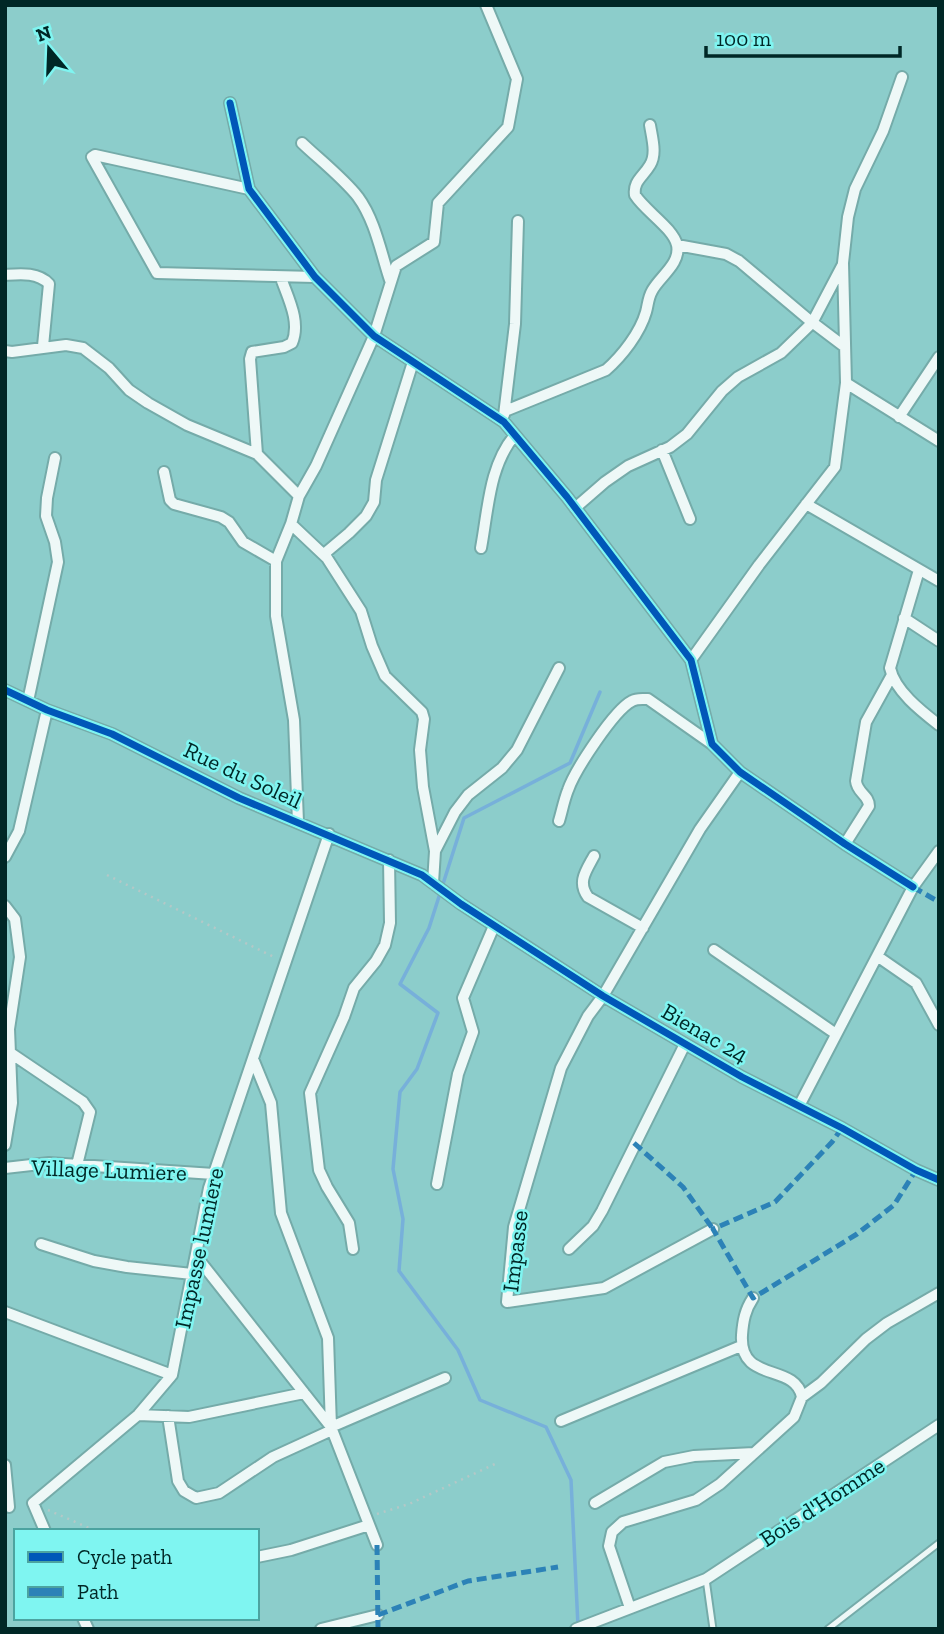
<svg xmlns="http://www.w3.org/2000/svg" width="944" height="1634" viewBox="0 0 944 1634" font-family="'Zilla Slab',serif">
  <style>
    .lines { fill: none; stroke-linecap: round; stroke-linejoin: round }
    .stream { stroke: #77b0da; stroke-width: 3.5 }
    .service-casing { stroke: #75aba9; stroke-width: 9 }
    .minor-casing { stroke: #75aba9; stroke-width: 14 }
    .path { stroke: #b4c8c7; stroke-width: 2.5; stroke-dasharray: 2 5; stroke-linecap: butt }
    .service { stroke: #eef8f7; stroke-width: 5 }
    .minor { stroke: #eef8f7; stroke-width: 10 }
    .quiet { stroke: #2c82b7; stroke-width: 5; stroke-dasharray: 10 5; stroke-linecap: butt }
    .cycleway-casing { stroke: #7ff5f1; stroke-width: 11 }
    .cycleway { stroke: #0057b8; stroke-width: 7 }
    .labels { text-anchor: middle; dominant-baseline: central; stroke-width: 5; stroke-linejoin: round; paint-order: stroke }
    .street-label { font-size: 23px; fill: #002726; stroke: #7ff5f1 }
  </style>
  <rect width="100%" height="100%" fill="#8ccdcb"/>
  <g class="lines">
    <path class="stream" d="M578,1626L571,1480L546,1427L480,1400L458,1350L399,1271L403,1219L393,1169L400,1092L417,1069L438,1013L400,984L429,928L464,818L570,763L600,692"/>
    <defs>
      <path id="service" d="M706,1579L713,1629
        M828,1629L939,1543"/>
      <path id="minor" d="M230,103L249,189L315,277L374,336L504,422L567,497L691,660L712,744L740,772L845,844L913,887
        M302,143C320,160 344,179 358,197C375,220 381,253 390,280
        M249,189L95,155L92,157L157,273L315,277
        M677,245L726,254L739,261L808,319L845,347
        M5,275C20,274 38,272 49,284L43,346
        M5,351L12,352L66,345L83,348L109,368L129,390L148,403L187,425L257,454L299,496
        M846,383L939,441
        M505,411L606,370C622,356 640,333 646,312C648,305 648,298 652,291C659,277 681,264 677,245C673,228 645,211 635,195C633,181 643,177 650,165C657,154 652,138 650,125
        M504,415L515,324L518,221
        M899,417L939,357
        M662,450L690,519
        M257,454L250,359L252,352L284,347L292,343C301,322 288,298 281,278
        M164,472L170,500L174,504L221,517L229,522L243,542L276,561
        M806,504L939,581
        M575,508L605,482L628,466L670,447L687,434L722,391L738,377L781,353L812,323L842,266
        M291,524L327,558L361,611L372,646L385,676L422,712L424,719L420,750L423,787L435,851L433,883
        M481,548C488,511 489,465 515,435
        M324,554L349,533L366,516L374,502L376,480L413,362
        M919,570L890,668C895,691 921,711 939,725
        M904,618L939,641
        M691,660L759,565L835,467L846,383L843,263L848,217L855,189L883,131L902,77
        M5,690L47,710L112,734L239,798L422,875L461,904L603,996L742,1077L842,1128L916,1170L939,1180
        M28,701L58,562L55,542L46,516L47,498L55,458
        M559,821C562,811 564,800 568,790C575,770 614,710 632,701C637,698 642,699 648,699L712,744
        M298,822L294,720L276,616V561L291,524L299,496L316,466L374,336L396,266L434,242L438,203L508,127L517,79L486,5
        M845,844L869,806C869,795 857,793 856,781L866,722L892,675
        M435,851L455,812L468,795L502,768L517,750L559,668
        M594,856C586,871 577,882 588,897L643,928
        M5,857L19,831L47,710
        M5,906L15,919L20,957L9,1029L12,1103L5,1145
        M714,950L836,1034
        M877,956L916,983L939,1025
        M9,1052L83,1102L90,1112L77,1165
        M799,1106L913,887L939,851
        M5,1168L49,1163L214,1174
        M437,1184L458,1074L473,1032L463,998L494,926
        M713,1229L604,1288L507,1302L514,1227L561,1068L588,1016L603,996L700,829L740,772
        M41,1244L94,1261L127,1267L192,1274
        M353,1249L349,1223L327,1187L319,1170L310,1093L344,1017L354,988L376,961L385,945L390,923L389,860
        M569,1249L593,1226L602,1211L685,1044
        M196,1256L331,1427L328,1338L281,1213L271,1103L253,1059
        M753,1298C745,1310 743,1321 742,1335C739,1384 795,1362 802,1397
        M5,1312L172,1375
        M138,1415L189,1417L304,1393
        M168,1416L178,1481L184,1491L196,1498L219,1493L273,1457L332,1430
        M561,1421L741,1346
        M5,1465L9,1507
        M595,1503L664,1462L694,1456L754,1453
        M45,1531L33,1503L138,1415L172,1375L209,1188L329,834
        M377,1545L331,1427L445,1378
        M257,1557L291,1550L369,1525
        M630,1608L609,1546L612,1532L623,1522L696,1500L720,1484L794,1417L802,1397L821,1383L866,1339L887,1323L939,1293
        M83,1618L88,1629
        M321,1629L378,1615
        M576,1629L706,1579L939,1425"/>
    </defs>
    <use href="#service" class="service-casing"/>
    <use href="#minor" class="minor-casing"/>
    <path class="path" d="M107,875L276,958
      M48,1510L96,1531
      M377,1514L409,1504L495,1464"/>
    <use href="#service" class="service"/>
    <use href="#minor" class="minor"/>
    <path class="quiet" d="M913,887L939,902
      M842,1128L832,1142L775,1202L713,1229L753,1298L857,1234L894,1205L916,1170
      M634,1143L683,1187L713,1229
      M377,1545L378,1629
      M378,1615L468,1581L558,1567"/>
    <defs>
      <path id="cycleway" d="M230,103L249,189L315,277L374,336L504,422L567,497L691,660L712,744L740,772L845,844L913,887
        M5,690L47,710L112,734L239,798L422,875L461,904L603,996L742,1077L842,1128L916,1170L939,1180"/>
    </defs>
    <use href="#cycleway" class="cycleway-casing"/>
    <use href="#cycleway" class="cycleway"/>
  </g>
  <g class="labels">
    <g class="street-label">
      <text transform="translate(243 775) rotate(25)">Rue du Soleil</text>
      <text transform="translate(705 1033) rotate(30)">Bienac 24</text>
      <text transform="translate(109 1170) rotate(2)">Village Lumiere</text>
      <text transform="translate(199 1248) rotate(-78)">Impasse lumiere</text>
      <text transform="translate(515 1251) rotate(-83)">Impasse</text>
      <text transform="translate(822 1502) rotate(-33)">Bois d'Homme</text>
    </g>
  </g>
  <rect width="944" height="1634" fill="none" stroke="#002726" stroke-width="14"/>
  <rect x="14" y="1529" width="245" height="91" fill="#7ff5f1" stroke="#4ca3a0" stroke-width="2"/>
  <rect x="28" y="1552" width="35" height="10" fill="#0057b8" stroke="#4ca3a0" stroke-width="2"/>
  <text x="77" y="1564" font-size="21" fill="#002726">Cycle path</text>
  <rect x="28" y="1587" width="35" height="10" fill="#2c82b7" stroke="#4ca3a0" stroke-width="2"/>
  <text x="77" y="1599" font-size="21" fill="#002726">Path</text>
  <g transform="translate(49 49) rotate(341)" stroke="#7ff5f1" stroke-width="5" paint-order="stroke">
  <path d="M0-5L12 26L0 18L-12 26Z" fill="#002726"/>
  <text y="-10" font-size="19" font-weight="bold" text-anchor="middle" fill="#002726">N</text>
  </g>
  <path d="M706 46v10h194v-10" fill="none" stroke="#002726" stroke-width="3.5"/>
  <text x="716" y="46" font-size="21" fill="#002726" stroke="#7ff5f1" stroke-width="5" paint-order="stroke">100 m</text>
</svg>
